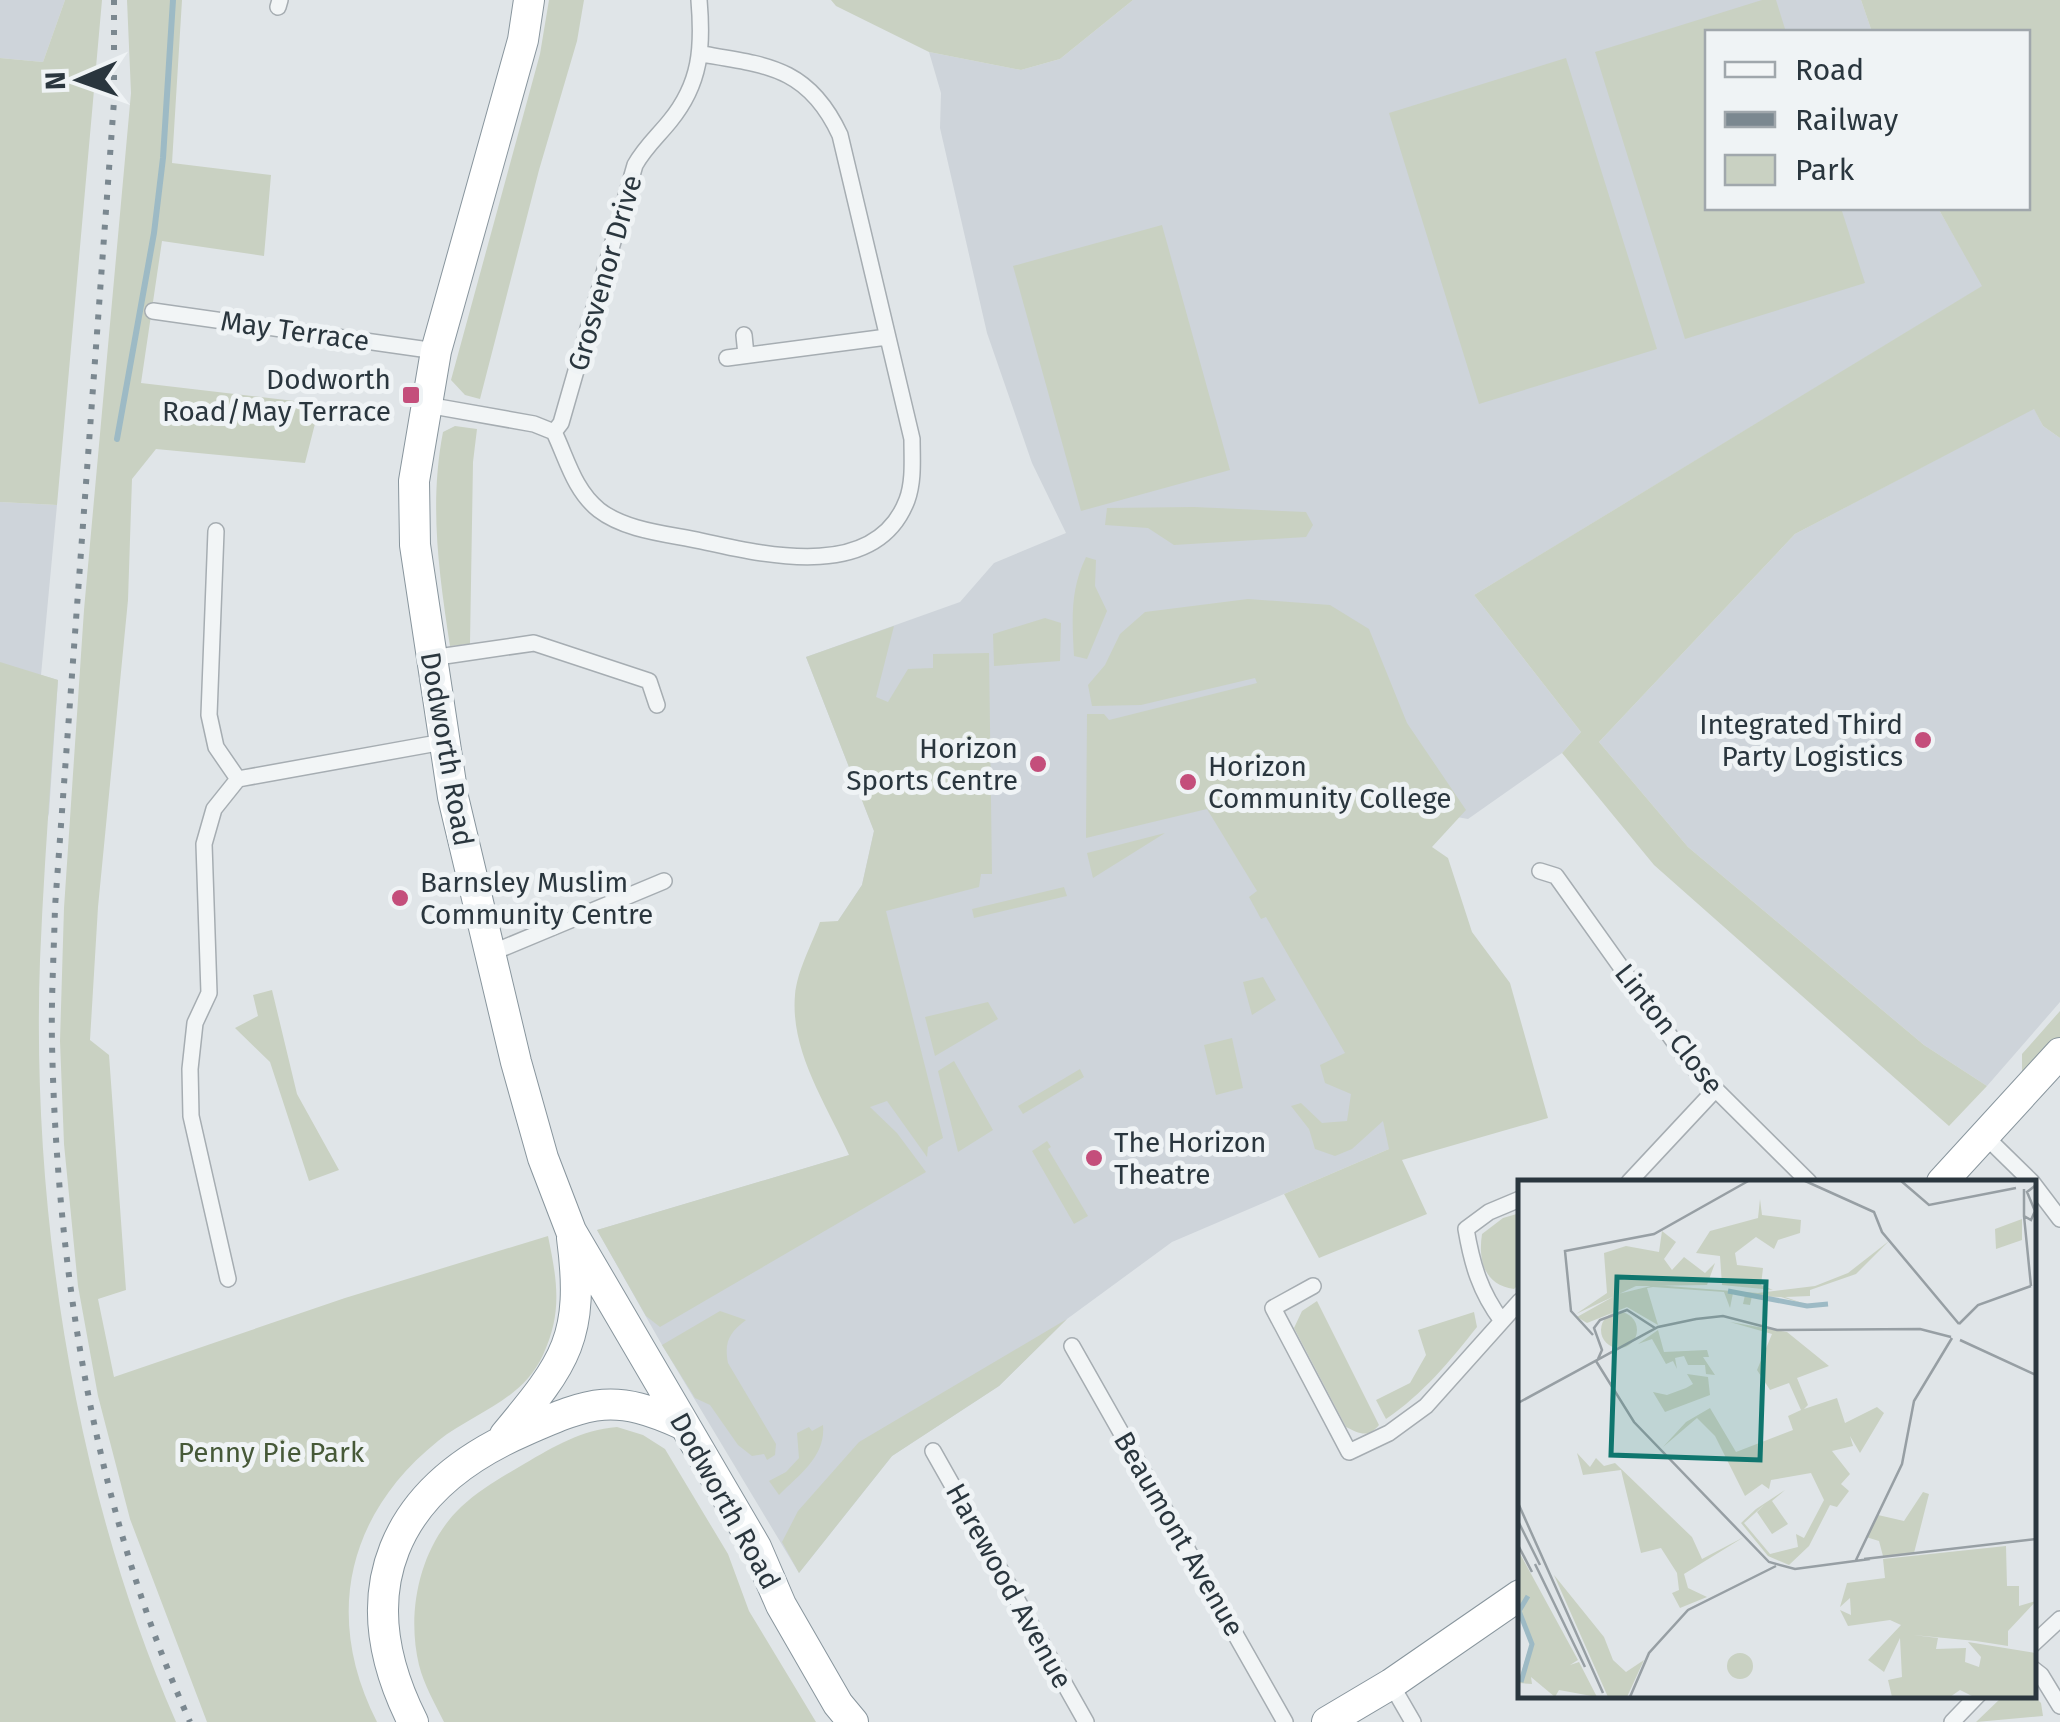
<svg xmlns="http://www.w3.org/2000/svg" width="2060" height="1722" viewBox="0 0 2060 1722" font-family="'Fira Sans',sans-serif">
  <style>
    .built { fill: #ced4da }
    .green { fill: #c9d1c2 }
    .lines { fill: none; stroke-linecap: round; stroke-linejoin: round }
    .stream { stroke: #9dbac5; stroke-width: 6 }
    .street-casing { stroke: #a6adb2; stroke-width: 18 }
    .highway-casing { stroke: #88959d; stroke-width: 32 }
    .street { stroke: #f2f5f6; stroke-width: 15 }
    .highway { stroke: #fff; stroke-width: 30 }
    .rail { stroke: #7b8890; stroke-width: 6; stroke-dasharray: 5 10; stroke-linecap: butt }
    .poi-dot { fill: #c44e7b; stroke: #eff3f5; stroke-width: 4 }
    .labels { text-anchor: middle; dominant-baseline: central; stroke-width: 10; stroke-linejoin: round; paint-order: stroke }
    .street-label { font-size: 28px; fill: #2a363e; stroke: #eff3f5 }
    .poi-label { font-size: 28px; fill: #2a363e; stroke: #eff3f5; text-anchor: end }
    .park-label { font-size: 28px; fill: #465938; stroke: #eff3f5 }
    .inset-river { fill: none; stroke: #9dbac5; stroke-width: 5 }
    .inset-road { fill: none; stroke: #979fa4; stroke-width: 2.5 }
    .view { fill: #0f766e; fill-opacity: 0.15; stroke: #0f766e; stroke-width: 5 }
    .inset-edge { fill: none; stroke: #2a363e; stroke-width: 5 }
  </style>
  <rect width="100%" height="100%" fill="#e0e5e8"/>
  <path class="built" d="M0,0H65L43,62L0,58Z
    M1133,0H1861L1872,32H1708V208H1938L1983,286L1474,595L1581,732L1562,753L1468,819L1429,812L1389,1149L1172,1242L1067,1319L999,1386L892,1456L799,1573L662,1345L597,1230L880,1146L803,973L862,885L874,831L806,657L960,602L994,563L1066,533L1032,463L987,333L940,128L941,93L929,52L1021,70L1060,59Z
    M2034,408L2043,426L2060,438V1002L1987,1086L1924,1045L1688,847L1599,742L1795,534Z
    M0,502L57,505L41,675L58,680L49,813L0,1001Z"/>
  <path class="green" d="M65,0H102L57,505L0,502V58L43,62Z
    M127,0H182L172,163L271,175L264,256L162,241L141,383L320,404L305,463L156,449L132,479L128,600L98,907L90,1040L109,1055L126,1290L98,1299L114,1377L345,1298L548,1236C557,1280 563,1312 543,1355C522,1401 473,1413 438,1441C346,1515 324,1618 377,1722H207L130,1519L98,1396L78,1286L64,1144L60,1041L64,908L84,610L131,93Z
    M549,0H584L577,41L539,170L480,399L465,395L451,380L540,54Z
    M831,0H1133L1060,59L1021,70L929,52L836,6Z
    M1762,0H1776L1786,32H1708V208H1841L1865,283L1685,339L1595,52Z
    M1861,0H2060V438L2043,426L2034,409L1795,534L1599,742L1688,847L1924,1045L1987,1086L1949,1126L1654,865L1562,753L1581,732L1474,595L1982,286L1938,208H2028V32H1872Z
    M1566,58L1657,349L1479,404L1389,113Z
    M1162,225L1230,470L1081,511L1013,266Z
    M455,426L477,429L473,462L470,644L450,646C439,573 429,505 443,432Z
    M1194,507L1306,512L1313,525L1306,537L1174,545L1148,528L1105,525L1107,508Z
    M1086,557L1096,560L1095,586L1107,611L1087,659L1074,656C1072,620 1070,590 1086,557Z
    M1248,599L1330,605L1369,629L1407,723L1466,810L1432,847L1448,858L1472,932L1510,983L1548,1118L1402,1160L1427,1214L1319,1258L1284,1194L1389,1149L1383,1121L1352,1149L1335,1156L1315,1149L1309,1129L1291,1106L1301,1103L1322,1123L1347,1121L1351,1094L1325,1083L1320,1065L1345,1053L1266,917L1261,919L1249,897L1257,891L1207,809L1086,838L1087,714H1104L1109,720L1257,683L1255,678L1141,705L1092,706L1088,685L1105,665L1120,634L1145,612Z
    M1045,618L1061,623L1060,661L994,666L993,634Z
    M894,626L876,697L888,702L908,669L933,668V654L989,653L992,874H981L979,887L886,911L943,1138L928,1147L927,1157L887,1101L870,1107L897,1133L926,1172L660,1327L646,1316L597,1230L849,1155C827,1105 790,1052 795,995C797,971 812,944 820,922L838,921L862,885L874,831L806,657Z
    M0,662L58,680C51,773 44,866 40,960C31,1210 75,1493 176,1722H0Z
    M1165,833L1093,878L1087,853Z
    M1064,887L1067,896L974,918L972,909Z
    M1263,977L1276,1000L1252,1015L1243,982Z
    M272,990L297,1094L339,1170L309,1181L270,1062L235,1028L258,1016L253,995Z
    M988,1002L998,1019L935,1056L925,1017Z
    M2060,1011V1037L2022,1077V1054Z
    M1232,1038L1243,1088L1216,1095L1204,1045Z
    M954,1061L993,1130L958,1152L938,1071Z
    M1080,1069L1084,1077L1023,1114L1018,1106Z
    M1047,1141L1051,1147L1048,1149L1088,1216L1074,1224L1032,1151Z
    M1520,1213V1283L1514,1289C1484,1285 1478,1260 1482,1234L1503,1218Z
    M1317,1301L1379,1425C1368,1438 1360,1434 1346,1427L1294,1328L1302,1311Z
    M720,1311L746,1320C729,1333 724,1342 728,1363L776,1444L775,1455L767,1460L764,1454L752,1456L738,1445L710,1405L695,1398L662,1345Z
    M1474,1312L1477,1327C1450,1361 1423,1394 1386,1419L1376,1400L1410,1383L1426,1355L1418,1330Z
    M1067,1319L999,1386L892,1456L799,1573L782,1542L798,1511L859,1442Z
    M823,1425C826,1456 800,1474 779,1495L769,1481L786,1472L799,1458L797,1433L809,1427L812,1431Z
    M617,1427L643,1435L665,1449L728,1554L749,1611L816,1722H444C435,1704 424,1685 419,1665C406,1611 420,1546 461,1507C480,1489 502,1477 524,1464C555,1446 581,1430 617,1427Z
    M2009,1695H2033L2041,1703L2043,1716L1976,1722L2002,1697Z"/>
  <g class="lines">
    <path class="stream" d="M117,439L154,233L163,158L173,0"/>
    <defs>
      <path id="street" d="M278,7L280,0
        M153,311L436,351
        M744,335L746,355
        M727,358L887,337
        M427,405L534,424L554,432L561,423L635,165C645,147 658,136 670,121C701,83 703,47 699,0
        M554,432C567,459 574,490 599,510C626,531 669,534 701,541C765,555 876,582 907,500C914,481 912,459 912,439L840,135C809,68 768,65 702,54
        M216,531L209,715L216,747L238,779
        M431,658L534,643L649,681L657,705
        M1540,871L1556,876L1690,1064L1809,1182
        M489,954L664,881
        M1985,1136L2032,1182
        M1629,1182L1714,1091
        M2032,1182L2060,1219
        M228,1279L191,1116L190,1069L195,1023L209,993L204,844L214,809L238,779L443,742
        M1313,1286L1273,1308L1349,1452L1389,1433L1426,1406L1520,1301
        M1502,1321C1480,1292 1472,1264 1466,1229L1489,1212L1520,1199
        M1072,1346L1285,1722
        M933,1451L1086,1722
        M2032,1645L2060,1619
        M2032,1668L2041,1675L2060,1706
        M1391,1684L1413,1722
        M1952,1722L1979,1694"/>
      <path id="highway" d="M529,0L523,40L436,351L414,481L415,545L453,797L516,1062L543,1158L571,1231L756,1547L781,1605L838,1704L853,1722
        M1942,1182L2060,1053
        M505,1435C566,1362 585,1337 572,1238
        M413,1722C347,1591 393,1488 524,1431C592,1401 614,1393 684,1425
        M1327,1722L1391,1684L1520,1595"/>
    </defs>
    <use href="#street" class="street-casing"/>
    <use href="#highway" class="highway-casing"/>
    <use href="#street" class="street"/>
    <use href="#highway" class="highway"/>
    <path class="rail" d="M114,0V101L55,907C54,952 51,998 52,1043C57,1275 95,1509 190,1722"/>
  </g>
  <g class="poi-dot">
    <rect x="401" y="385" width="20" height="20" rx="5"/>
    <circle cx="1923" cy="740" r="10"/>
    <circle cx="1038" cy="764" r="10"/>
    <circle cx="1188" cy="782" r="10"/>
    <circle cx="400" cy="898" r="10"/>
    <circle cx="1094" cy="1158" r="10"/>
  </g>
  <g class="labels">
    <g class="street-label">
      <text transform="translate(605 273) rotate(-74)">Grosvenor Drive</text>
      <text transform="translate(295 331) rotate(8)">May Terrace</text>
      <text transform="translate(447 749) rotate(80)">Dodworth Road</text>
      <text transform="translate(1669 1029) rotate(52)">Linton Close</text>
      <text transform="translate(725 1501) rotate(61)">Dodworth Road</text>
      <text transform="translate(1179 1534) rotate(60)">Beaumont Avenue</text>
      <text transform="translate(1009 1586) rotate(61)">Harewood Avenue</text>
    </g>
    <g class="poi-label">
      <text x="391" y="379">Dodworth<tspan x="391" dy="32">Road/May Terrace</tspan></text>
      <text x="1903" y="724">Integrated Third<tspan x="1903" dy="32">Party Logistics</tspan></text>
      <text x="1018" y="748">Horizon<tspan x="1018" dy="32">Sports Centre</tspan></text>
      <text x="1208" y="766" text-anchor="start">Horizon<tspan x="1208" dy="32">Community College</tspan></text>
      <text x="420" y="882" text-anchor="start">Barnsley Muslim<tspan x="420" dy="32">Community Centre</tspan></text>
      <text x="1114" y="1142" text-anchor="start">The Horizon<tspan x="1114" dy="32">Theatre</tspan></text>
    </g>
    <g class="park-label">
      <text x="271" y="1452">Penny Pie Park</text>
    </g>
  </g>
  <g transform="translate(1518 1180)">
    <rect width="518" height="518" fill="#e0e5e8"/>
    <path d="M242,19L244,35L283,40L282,53L260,60L256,69L238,57L217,73L219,85L245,88L243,105L255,110L204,105L202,76L178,73L192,51L240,38ZM504,39V60L478,69L477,49ZM144,51L158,62L146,79L154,90L166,77L187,93L197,83L189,105L118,106L58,134L89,113L86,73L108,66L141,72ZM371,61L338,94L292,110V116L267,117L293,126L263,117L234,116L232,125L225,124L227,115L215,113L212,128L206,112L135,107L129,108L140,145L109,127L69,143L59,137L100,114L137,105L240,113L297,106L330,93ZM83 150a18 18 0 1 1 36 0a18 18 0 1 1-36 0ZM212,142L269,152L311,186L279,198L290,225L286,229L319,218L327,243L359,227L366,233L342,273L332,256L335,266L314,271L332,294L323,304L331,311L319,327L312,325L291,366L271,385L250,376L223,343L238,329L267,310L254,321L270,344L254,354L239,332L246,325L226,343L252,374L280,367L278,354L286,358L306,320L293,293L253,300L251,309L244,304L227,316L197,256L179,238L145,267L168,242L192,228L218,272L275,250L270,236L283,230L271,203L252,210L239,190L254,154ZM140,150L146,172L189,170L191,177H185L197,195L188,194L187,185H170L166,176L157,178L159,189L155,181L148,184L134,159L120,164ZM169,194L190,197L192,215L147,232L135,212L149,215L168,208L175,204ZM59,273L72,287L78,278L86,286L97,283L174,357L184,379L226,357L166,394L170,408L189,417L162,428L154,413L161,410L159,393L143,368L123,373L103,290L65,295ZM405,312L411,314L396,373L365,376L361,361L348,357L360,335L386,341ZM488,366L489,406H501V426L518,421L490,451V466L458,461L395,455L420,458L418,469L448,468L447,482L461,487L463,477L450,462L517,473V517H456L442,510L432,517H374L370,500L384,497L382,458L366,492L350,480L383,445L372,440L330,446L322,430L333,435L332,418L322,427L329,403L367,398L365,379ZM0,370L60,480L52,485L61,482L79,517L41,510L37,517L13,497L14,504L0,503L13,461L1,432ZM36,395L86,457L95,480L108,492L126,480L109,517H90ZM209 486a13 13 0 1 1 26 0a13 13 0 1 1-26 0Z" fill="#c9d1c2"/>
    <path class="inset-river" d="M210,111L289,126L310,124M3,502L14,464L1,431L10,416"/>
    <path class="inset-road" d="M285,0L356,32L364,52L441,144M382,0L411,25L498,8M506,9V36L513,40L517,31L509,12L518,5M506,36L513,106M441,144L460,125L513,106M75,155L53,131L47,71L136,54L232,0M442,160L518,195M80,179L84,170L76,148L82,140L109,130L137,148M78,181L116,242L251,382L277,389L352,379M0,223L140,147L178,139L205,136L259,150L402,149L433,157M0,323L85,513M0,341L22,385M0,365L14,392M346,379L518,359M338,380L384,284L396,221L434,158M17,384L67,487M112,517L131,473L170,430L258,386"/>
    <path class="view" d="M99,97L248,102L242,280L93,275Z"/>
    <rect width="518" height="518" class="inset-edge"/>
  </g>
  <rect x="1705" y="30" width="325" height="180" fill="#eff3f5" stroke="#a0a7ac" stroke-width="2.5"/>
  <rect x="1725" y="62" width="50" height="15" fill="#f2f5f6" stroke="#a0a7ac" stroke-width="2.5"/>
  <text x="1795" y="80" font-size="30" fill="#2a363e">Road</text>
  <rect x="1725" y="112" width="50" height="15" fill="#7b8890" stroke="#a0a7ac" stroke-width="2.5"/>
  <text x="1795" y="130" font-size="30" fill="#2a363e">Railway</text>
  <rect x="1725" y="155" width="50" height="30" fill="#c9d1c2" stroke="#a0a7ac" stroke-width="2.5"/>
  <text x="1795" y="180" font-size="30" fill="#2a363e">Park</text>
  <g transform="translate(80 80) rotate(268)" stroke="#eff3f5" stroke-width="8" paint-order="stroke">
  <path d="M0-8L18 38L0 25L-18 38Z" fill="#2a363e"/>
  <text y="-15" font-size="28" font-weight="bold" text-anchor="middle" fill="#2a363e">N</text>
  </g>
</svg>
